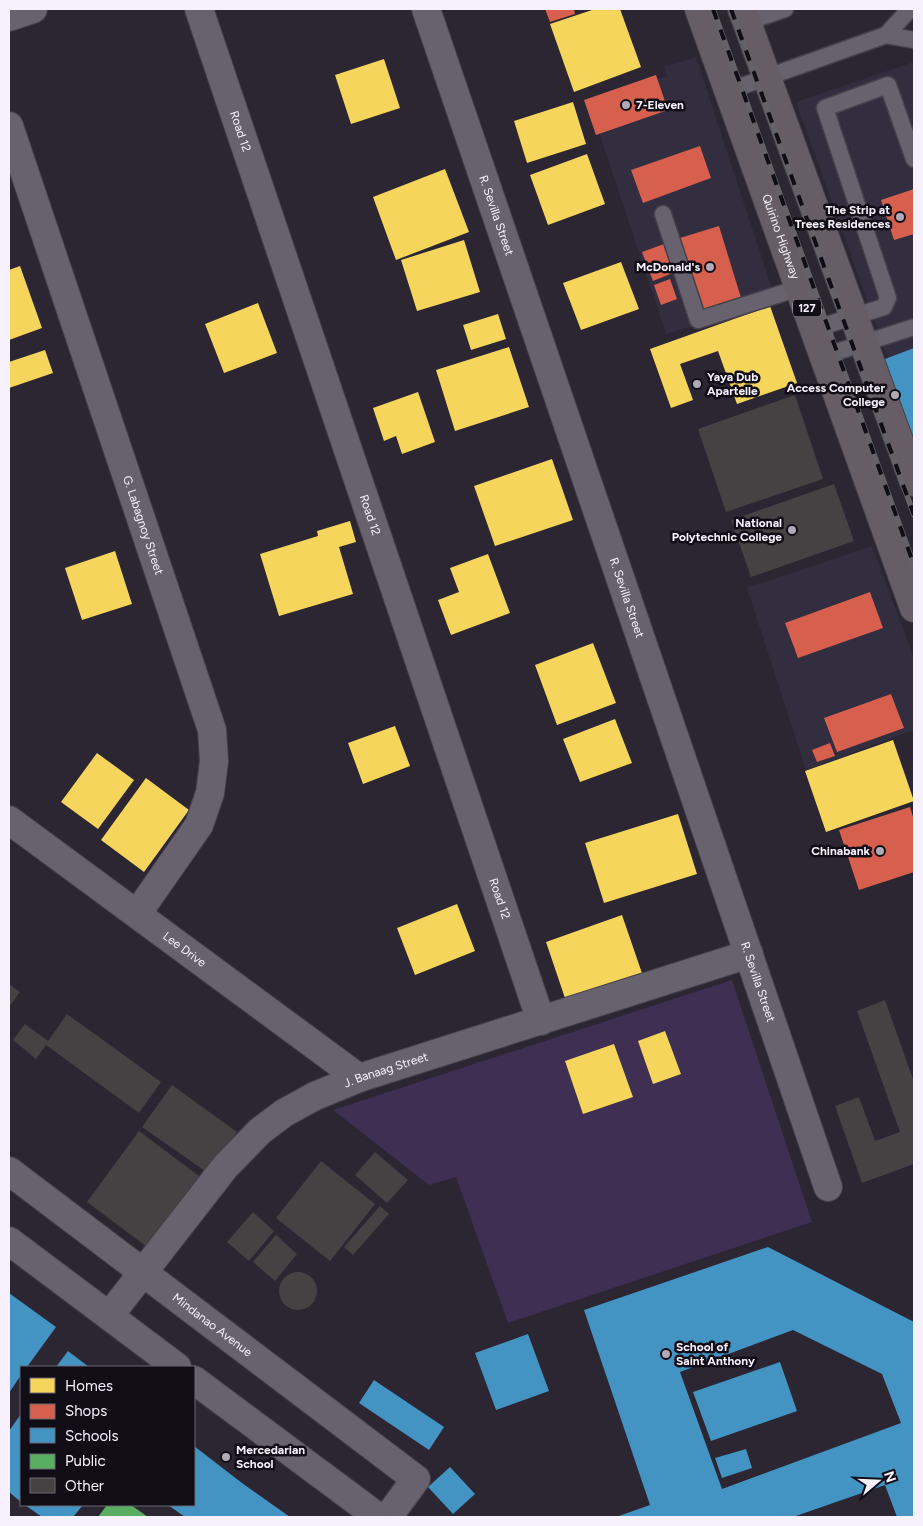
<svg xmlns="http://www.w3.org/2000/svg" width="923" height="1526" viewBox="0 0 923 1526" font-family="Figtree,sans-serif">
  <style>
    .commercial { fill: #322e3f }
    .green { fill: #3e2f53 }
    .homes { fill: #f6d55c }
    .shops { fill: #d6604d }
    .schools { fill: #4393c3; fill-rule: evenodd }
    .public { fill: #5aae61 }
    .building { fill: #464143 }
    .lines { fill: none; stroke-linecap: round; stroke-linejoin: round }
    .lane-casing { stroke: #45414b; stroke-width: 19 }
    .street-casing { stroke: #45414b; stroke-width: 30 }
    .primary-casing { stroke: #45414b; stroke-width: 30 }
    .lane { stroke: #67626d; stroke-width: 16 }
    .street { stroke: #67626d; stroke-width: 28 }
    .primary { stroke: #665d67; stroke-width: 28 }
    .rail-casing { stroke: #646169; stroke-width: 5.5 }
    .rail { stroke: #110d17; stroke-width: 4; stroke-dasharray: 11; stroke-linecap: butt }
    .poi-dot { fill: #afaab6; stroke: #110d17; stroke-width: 2 }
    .labels { text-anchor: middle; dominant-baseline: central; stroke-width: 5; stroke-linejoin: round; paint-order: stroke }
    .shield { fill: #110d17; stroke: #b1adb8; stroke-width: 1 }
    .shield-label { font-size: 11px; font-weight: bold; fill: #f6f1fd }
    .poi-label { font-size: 12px; font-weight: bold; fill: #f6f1fd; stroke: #110d17; text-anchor: end }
    .street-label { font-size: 12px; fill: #f6f1fd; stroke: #110d17 }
  </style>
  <rect width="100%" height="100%" fill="#2b2632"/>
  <path class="commercial" d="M696,57L776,301L666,334L589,102L667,76L664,67Z
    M914,62V356L890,364L796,102Z
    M872,546L914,658V730L806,770L747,588Z"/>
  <path class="green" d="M732,980L812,1222L508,1323L456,1177L429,1185L333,1110Z"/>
  <path class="homes" d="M595,9H620L641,67L574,92L550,24Z
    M384,59L400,108L351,124L335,75Z
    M573,102L586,144L527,163L514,121Z
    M587,154L605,204L548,225L530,175Z
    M445,169L469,232L396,260L373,197Z
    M464,240L480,292L417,311L401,260Z
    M621,262L639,309L581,330L563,283Z
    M20,266L42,328L9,340V270Z
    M258,303L277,353L224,373L205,324Z
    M770,306L797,383L737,404L718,351L680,364L693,400L671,408L650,349Z
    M498,314L506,339L471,350L463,325Z
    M509,347L529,407L455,431L436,370Z
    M45,350L53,373L9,388V362Z
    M418,392L435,442L402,454L396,436L384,441L373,408Z
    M552,459L573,520L495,546L474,486Z
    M350,521L356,542L339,547L353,594L279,616L260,554L318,536L317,531Z
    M115,551L132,604L82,620L65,568Z
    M488,554L510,613L451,635L438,600L459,592L450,568Z
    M593,643L616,703L557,725L535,665Z
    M615,719L632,763L580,782L563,739Z
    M395,726L410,766L363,784L348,743Z
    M893,740L914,801L826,832L805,771Z
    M97,753L134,780L98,829L61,802Z
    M146,778L189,810L144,872L101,840Z
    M678,814L697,874L604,903L585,843Z
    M457,904L475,951L415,975L397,928Z
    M622,915L644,979L567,1004L546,942Z
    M665,1031L681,1074L653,1084L638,1041Z
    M614,1044L633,1097L583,1114L565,1061Z"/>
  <path class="shops" d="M545,9H574L575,14L550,22Z
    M656,75L668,110L596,135L584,100Z
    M700,146L711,178L643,203L631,170Z
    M914,189V234L894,240L881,200Z
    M719,226L742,301L703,313L680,238Z
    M664,244L675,272L653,281L642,252Z
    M670,279L677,299L661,305L654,285Z
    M870,592L883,628L798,658L785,623Z
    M891,694L904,728L837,752L824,718Z
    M830,743L835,756L817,762L812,750Z
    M910,807L914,820V872L859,890L839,830Z"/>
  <path class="schools" d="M914,348V436L905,439L877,362Z
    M768,1247L914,1322V1517H897L885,1485L793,1517H616L650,1505L584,1310ZM793,1330L882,1374L901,1423L722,1489L680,1372Z
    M9,1293L56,1327L27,1367H21V1375L9,1393Z
    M528,1334L549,1391L496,1410L475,1353Z
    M68,1351L89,1367H56Z
    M780,1362L797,1411L711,1441L693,1392Z
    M374,1380L444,1427L429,1450L359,1403Z
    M21,1414V1502L9,1492V1431Z
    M194,1446L242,1483L290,1517H185L168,1505H194Z
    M746,1449L752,1468L722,1478L715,1458Z
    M450,1467L475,1494L453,1514L428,1487Z
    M25,1505H83L73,1517H42Z"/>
  <path class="public" d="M107,1505H131L148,1517H98Z"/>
  <path class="building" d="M795,395L823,479L726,512L698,429Z
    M834,484L854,541L751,577L731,520Z
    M9,984L20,992L9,1007Z
    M885,1000L914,1082V1164L862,1183L835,1106L859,1097L875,1141L900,1132L857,1011Z
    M67,1014L161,1082L139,1113L46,1045L36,1059L13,1040L25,1024L48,1041Z
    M172,1085L237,1132L208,1173L142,1127Z
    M139,1131L203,1179L151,1250L87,1202Z
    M375,1152L408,1180L387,1203L355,1175Z
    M321,1161L375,1204L330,1261L276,1218Z
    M380,1206L389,1214L353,1255L344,1247Z
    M253,1212L274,1231L249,1261L227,1242Z
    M276,1235L297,1254L275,1281L253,1262Z
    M279 1291a19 19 0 1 1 38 0a19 19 0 1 1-38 0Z"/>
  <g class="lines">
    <defs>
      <path id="lane" d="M747,22L785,9
        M886,35L914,40
        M728,91L886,35L910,9
        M663,214L698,320L799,288
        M814,329L884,307L888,298L825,108L888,85L914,159
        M824,356L914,327"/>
      <g id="street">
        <path id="s1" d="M199,9L541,1021"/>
        <path id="s2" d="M426,9L828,1187"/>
        <path d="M9,17L33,9"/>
        <path id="s3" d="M9,126L212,730L214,761L210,793L199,825L137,914"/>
        <path id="s4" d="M9,820L359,1078"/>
        <path id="s5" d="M9,1171L416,1479L388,1517"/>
        <path d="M9,1241L177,1367"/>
        <path id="s6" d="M109,1316L225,1167L260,1131L284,1113L315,1096L359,1078L749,954"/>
        <path d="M194,1380L378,1517"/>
      </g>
      <g id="primary">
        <path id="s7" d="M699,9L914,608"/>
        <path d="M742,9L914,482"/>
      </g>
    </defs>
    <use href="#lane" class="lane-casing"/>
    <use href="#street" class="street-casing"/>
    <use href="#primary" class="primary-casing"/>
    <use href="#lane" class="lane"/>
    <use href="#street" class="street"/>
    <use href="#primary" class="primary"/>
    <defs>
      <path id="rail" d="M713,9L914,565
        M731,9L914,515"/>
    </defs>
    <use href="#rail" class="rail-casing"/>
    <use href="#rail" class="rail"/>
  </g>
  <g class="poi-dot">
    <circle cx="626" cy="105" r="5"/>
    <circle cx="900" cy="217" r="5"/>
    <circle cx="710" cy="267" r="5"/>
    <circle cx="697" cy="384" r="5"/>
    <circle cx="895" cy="395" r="5"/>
    <circle cx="792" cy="530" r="5"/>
    <circle cx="880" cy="851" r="5"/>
    <circle cx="666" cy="1354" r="5"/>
    <circle cx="226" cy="1457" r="5"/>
  </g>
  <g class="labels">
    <rect class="shield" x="793" y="299.5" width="28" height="17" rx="4"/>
    <g class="shield-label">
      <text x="807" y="308">127</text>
    </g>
    <g class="poi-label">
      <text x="636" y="105" text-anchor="start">7-Eleven</text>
      <text x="890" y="210">The Strip at<tspan x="890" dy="14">Trees Residences</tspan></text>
      <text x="700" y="267">McDonald's</text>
      <text x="707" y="377" text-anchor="start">Yaya Dub<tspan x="707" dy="14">Apartelle</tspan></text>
      <text x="885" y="388">Access Computer<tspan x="885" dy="14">College</tspan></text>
      <text x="782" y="523">National<tspan x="782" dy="14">Polytechnic College</tspan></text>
      <text x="870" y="851">Chinabank</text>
      <text x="676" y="1347" text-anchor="start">School of<tspan x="676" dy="14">Saint Anthony</tspan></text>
      <text x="236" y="1450" text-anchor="start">Mercedarian<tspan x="236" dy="14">School</tspan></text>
    </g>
    <g class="street-label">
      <text stroke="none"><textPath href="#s1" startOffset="129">Road 12</textPath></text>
      <text stroke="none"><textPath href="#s2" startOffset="218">R. Sevilla Street</textPath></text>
      <text stroke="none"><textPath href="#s7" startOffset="242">Quirino Highway</textPath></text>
      <text stroke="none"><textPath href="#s1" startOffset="534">Road 12</textPath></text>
      <text stroke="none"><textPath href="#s3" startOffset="421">G. Labagnoy Street</textPath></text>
      <text stroke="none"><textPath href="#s2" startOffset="622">R. Sevilla Street</textPath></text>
      <text stroke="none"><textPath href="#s1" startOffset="939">Road 12</textPath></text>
      <text stroke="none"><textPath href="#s4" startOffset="218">Lee Drive</textPath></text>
      <text stroke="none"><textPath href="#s2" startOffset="1028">R. Sevilla Street</textPath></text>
      <text stroke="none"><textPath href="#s6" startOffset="380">J. Banaag Street</textPath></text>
      <text stroke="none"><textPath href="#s5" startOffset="255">Mindanao Avenue</textPath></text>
    </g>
  </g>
  <rect width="923" height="1526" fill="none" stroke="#f6f1fd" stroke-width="20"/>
  <rect x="20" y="1366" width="175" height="140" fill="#110d17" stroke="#6d6873"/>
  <rect x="30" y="1378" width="25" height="15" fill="#f6d55c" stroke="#6d6873"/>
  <text x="65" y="1391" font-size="15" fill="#f6f1fd">Homes</text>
  <rect x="30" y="1404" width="25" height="15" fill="#d6604d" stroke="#6d6873"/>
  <text x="65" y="1416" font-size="15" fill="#f6f1fd">Shops</text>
  <rect x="30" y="1428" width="25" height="15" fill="#4393c3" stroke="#6d6873"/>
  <text x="65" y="1441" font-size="15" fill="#f6f1fd">Schools</text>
  <rect x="30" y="1454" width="25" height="15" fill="#5aae61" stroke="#6d6873"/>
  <text x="65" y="1466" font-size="15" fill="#f6f1fd">Public</text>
  <rect x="30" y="1478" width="25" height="15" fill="#464143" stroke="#6d6873"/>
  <text x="65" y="1491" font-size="15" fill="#f6f1fd">Other</text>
  <g transform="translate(878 1481) rotate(71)" stroke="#110d17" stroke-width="4" paint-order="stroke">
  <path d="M0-4L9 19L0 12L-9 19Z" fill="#f6f1fd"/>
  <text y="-8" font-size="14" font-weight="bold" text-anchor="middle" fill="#f6f1fd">N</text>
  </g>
</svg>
